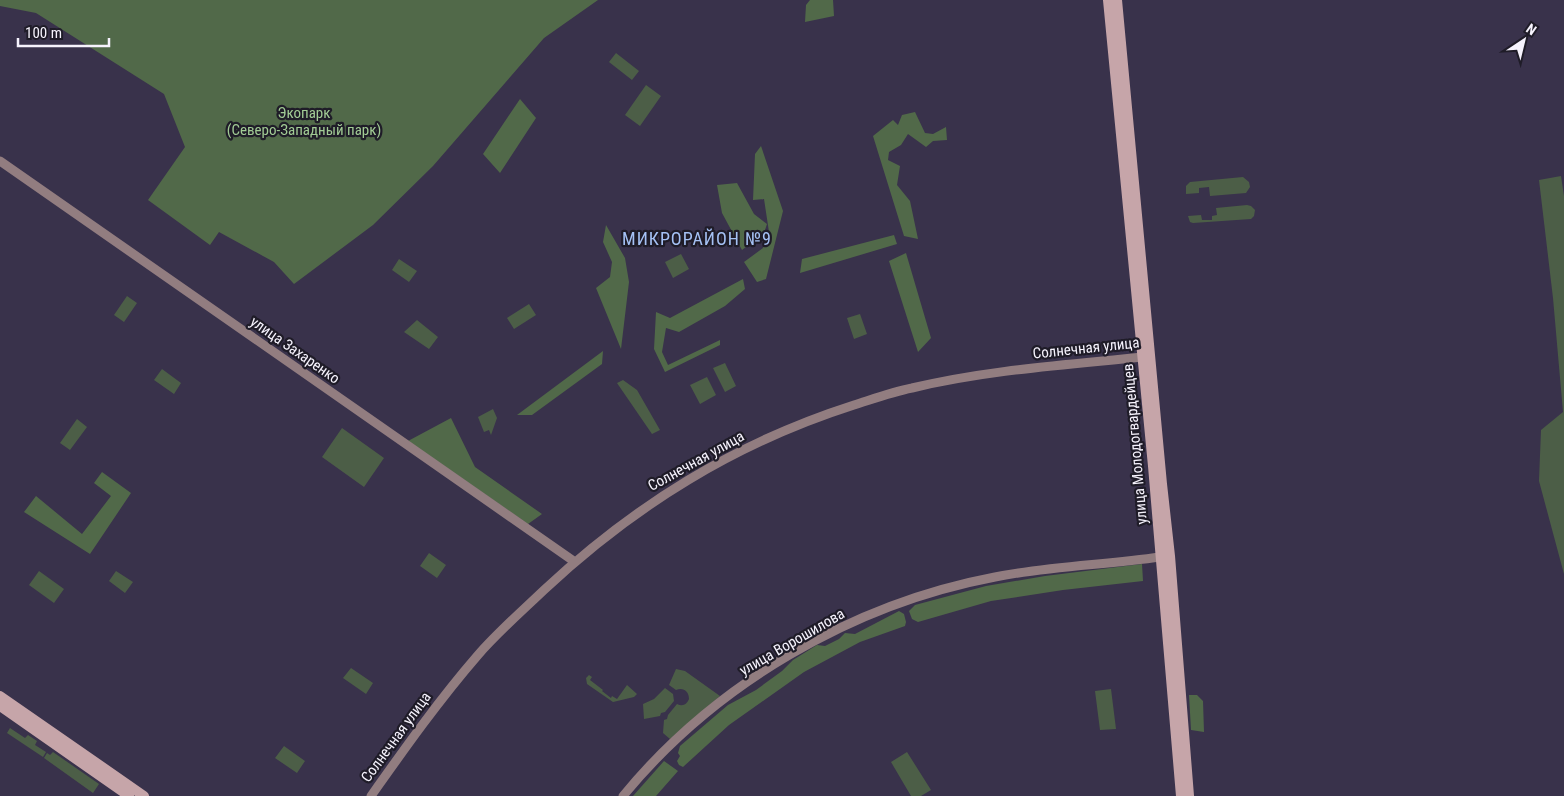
<svg xmlns="http://www.w3.org/2000/svg" width="1564" height="796" viewBox="0 0 1564 796" font-family="'Roboto Condensed',sans-serif">
  <style>
    .green { fill: #4c5e47 }
    .forest { fill: #516949 }
    .lines { fill: none; stroke-linecap: round; stroke-linejoin: round }
    .tertiary { stroke: #927d80; stroke-width: 9 }
    .secondary { stroke: #c6a5a9; stroke-width: 10 }
    .labels { text-anchor: middle; dominant-baseline: central; stroke-width: 4.5; stroke-linejoin: round; paint-order: stroke }
    .park-label { font-size: 15px; fill: #a2cc95; stroke: #1f1c28 }
    .street-label { font-size: 15px; fill: #f6f3fd; stroke: #1f1c28 }
    .quarter-label { font-size: 18px; letter-spacing: 1px; fill: #a5c1f4; stroke: #1f1c28 }
  </style>
  <rect width="100%" height="100%" fill="#39324b"/>
  <path class="green" d="M616,53L639,71L632,80L609,62Z
    M646,85L661,96L640,126L625,115Z
    M1561,176L1564,196V574L1539,481L1541,430L1563,412L1553,298L1539,180Z
    M1243,177L1249,182L1250,187L1246,193L1210,196L1209,187L1199,188V193L1186,194V186L1190,182Z
    M1247,205L1251,206L1255,210L1254,216L1251,219L1193,223L1190,222L1188,216L1201,215L1202,220H1212V216L1217,215L1216,208Z
    M681,254L689,269L673,278L665,262Z
    M399,259L417,271L409,282L392,270Z
    M127,296L137,303L124,322L114,315Z
    M529,304L536,315L514,329L507,318Z
    M860,314L867,334L854,339L847,318Z
    M417,320L438,337L429,349L404,332Z
    M725,363L736,386L725,392L713,368Z
    M162,369L181,383L174,394L154,380Z
    M707,377L716,395L700,404L690,385Z
    M623,380L637,390L660,430L652,434L617,383Z
    M493,409L497,418L491,435L489,430L484,432L478,417Z
    M77,419L87,427L70,450L60,443Z
    M342,428L384,458L364,487L322,457Z
    M429,553L446,565L437,578L420,566Z
    M39,571L64,589L54,603L29,585Z
    M116,571L133,582L125,593L109,581Z
    M351,668L373,683L366,694L343,678Z
    M676,669L685,671L720,696L670,739L663,733L664,720L667,719L668,715L677,704C683,707 687,704 689,699C689,691 683,687 676,690L669,685Z
    M589,675L592,677L590,680L603,690L602,691L611,698L612,696L617,699L627,685L637,694L634,697L613,702L587,684L586,678Z
    M665,688L673,694L674,701L665,712L661,713L660,716L644,719L643,704L654,699Z
    M1111,689L1116,729L1100,730L1095,691Z
    M10,728L25,738L28,735L37,741L35,745L46,752L43,757L7,733Z
    M284,746L305,761L297,773L275,758Z
    M53,752L99,784L93,793L44,758L47,753L50,755Z
    M907,752L931,790L921,796H911L891,762Z"/>
  <path class="forest" d="M0,0H598L544,38L433,166L373,225L294,284L274,262L219,232L210,245L148,200L185,147L164,94L36,13L0,6Z
    M810,0H833L834,16L805,22L806,5Z
    M520,99L536,118L500,173L483,154Z
    M915,112L925,133L933,134L946,127L947,140L933,141L926,147L908,134L901,145L889,152L888,160L900,166L897,185L910,201L918,239L904,236L873,136L893,120L898,125L902,115Z
    M761,146L783,211L766,279L757,282L744,262L763,248L769,232L764,199L753,200L755,154Z
    M737,183L754,214L767,224L764,233L742,250L722,213L717,185Z
    M606,225L625,258L629,282L621,349L596,288L610,277L612,262L603,242Z
    M894,235L897,244L800,273L802,259Z
    M906,253L931,338L918,352L889,261Z
    M743,279L745,289L725,306L679,332L666,328L662,352L668,365L720,340V345L665,372L654,349L656,312L670,318Z
    M603,351L602,364L532,415H517Z
    M451,418L475,467L542,514L528,524L408,441Z
    M102,472L131,493L90,554L24,512L36,496L82,534L111,496L94,483Z
    M1142,564L1143,581L1063,590L991,601L918,622L912,619L909,611L915,605L986,586L1045,576Z
    M899,611L904,614L906,622L905,626L860,642L804,672L729,725L683,767L679,765L677,761L680,756L678,753L680,746L728,705L756,690L782,671L793,660L817,645L825,646L839,639L845,633L855,634Z
    M1189,695H1197L1203,701L1204,732L1191,730Z
    M664,761L678,771L656,796H633Z"/>
  <g class="lines">
    <path class="tertiary" d="M0,161L575,562
      M371,796C405,748 439,700 478,655C498,632 522,611 544,590C635,505 735,443 854,405C873,399 892,392 912,388C987,370 1065,365 1143,357
      M623,796C715,684 852,604 995,577C1050,566 1105,565 1160,557"/>
    <path class="secondary" d="M1108,0L1153,466L1181,796
      M1117,0L1162,484L1170,556L1189,796
      M0,696L144,796
      M0,706L129,796"/>
  </g>
  <g class="labels">
    <g class="park-label">
      <text x="304" y="113">Экопарк<tspan x="304" dy="17">(Северо-Западный парк)</tspan></text>
    </g>
    <g class="street-label">
      <text transform="translate(1086 348) rotate(-6)">Солнечная улица</text>
      <text transform="translate(295 350) rotate(35)">улица Захаренко</text>
      <text transform="translate(1135 444) rotate(-95)">улица Молодогвардейцев</text>
      <text transform="translate(696 461) rotate(-29)">Солнечная улица</text>
      <text transform="translate(792 642) rotate(-30)">улица Ворошилова</text>
      <text transform="translate(396 737) rotate(-54)">Солнечная улица</text>
    </g>
    <g class="quarter-label">
      <text x="697" y="238">МИКРОРАЙОН №9</text>
    </g>
  </g>
  <g transform="translate(1524 40) rotate(35)" stroke="#1f1c28" stroke-width="4" paint-order="stroke">
  <path d="M0-4L9 19L0 12L-9 19Z" fill="#f6f3fd"/>
  <text y="-8" font-size="14" font-weight="bold" text-anchor="middle" fill="#f6f3fd">N</text>
  </g>
  <path d="M18 38v8h91v-8" fill="none" stroke="#f6f3fd" stroke-width="2.5"/>
  <text x="25" y="38" font-size="15" fill="#f6f3fd" stroke="#1f1c28" stroke-width="4" paint-order="stroke">100 m</text>
</svg>
